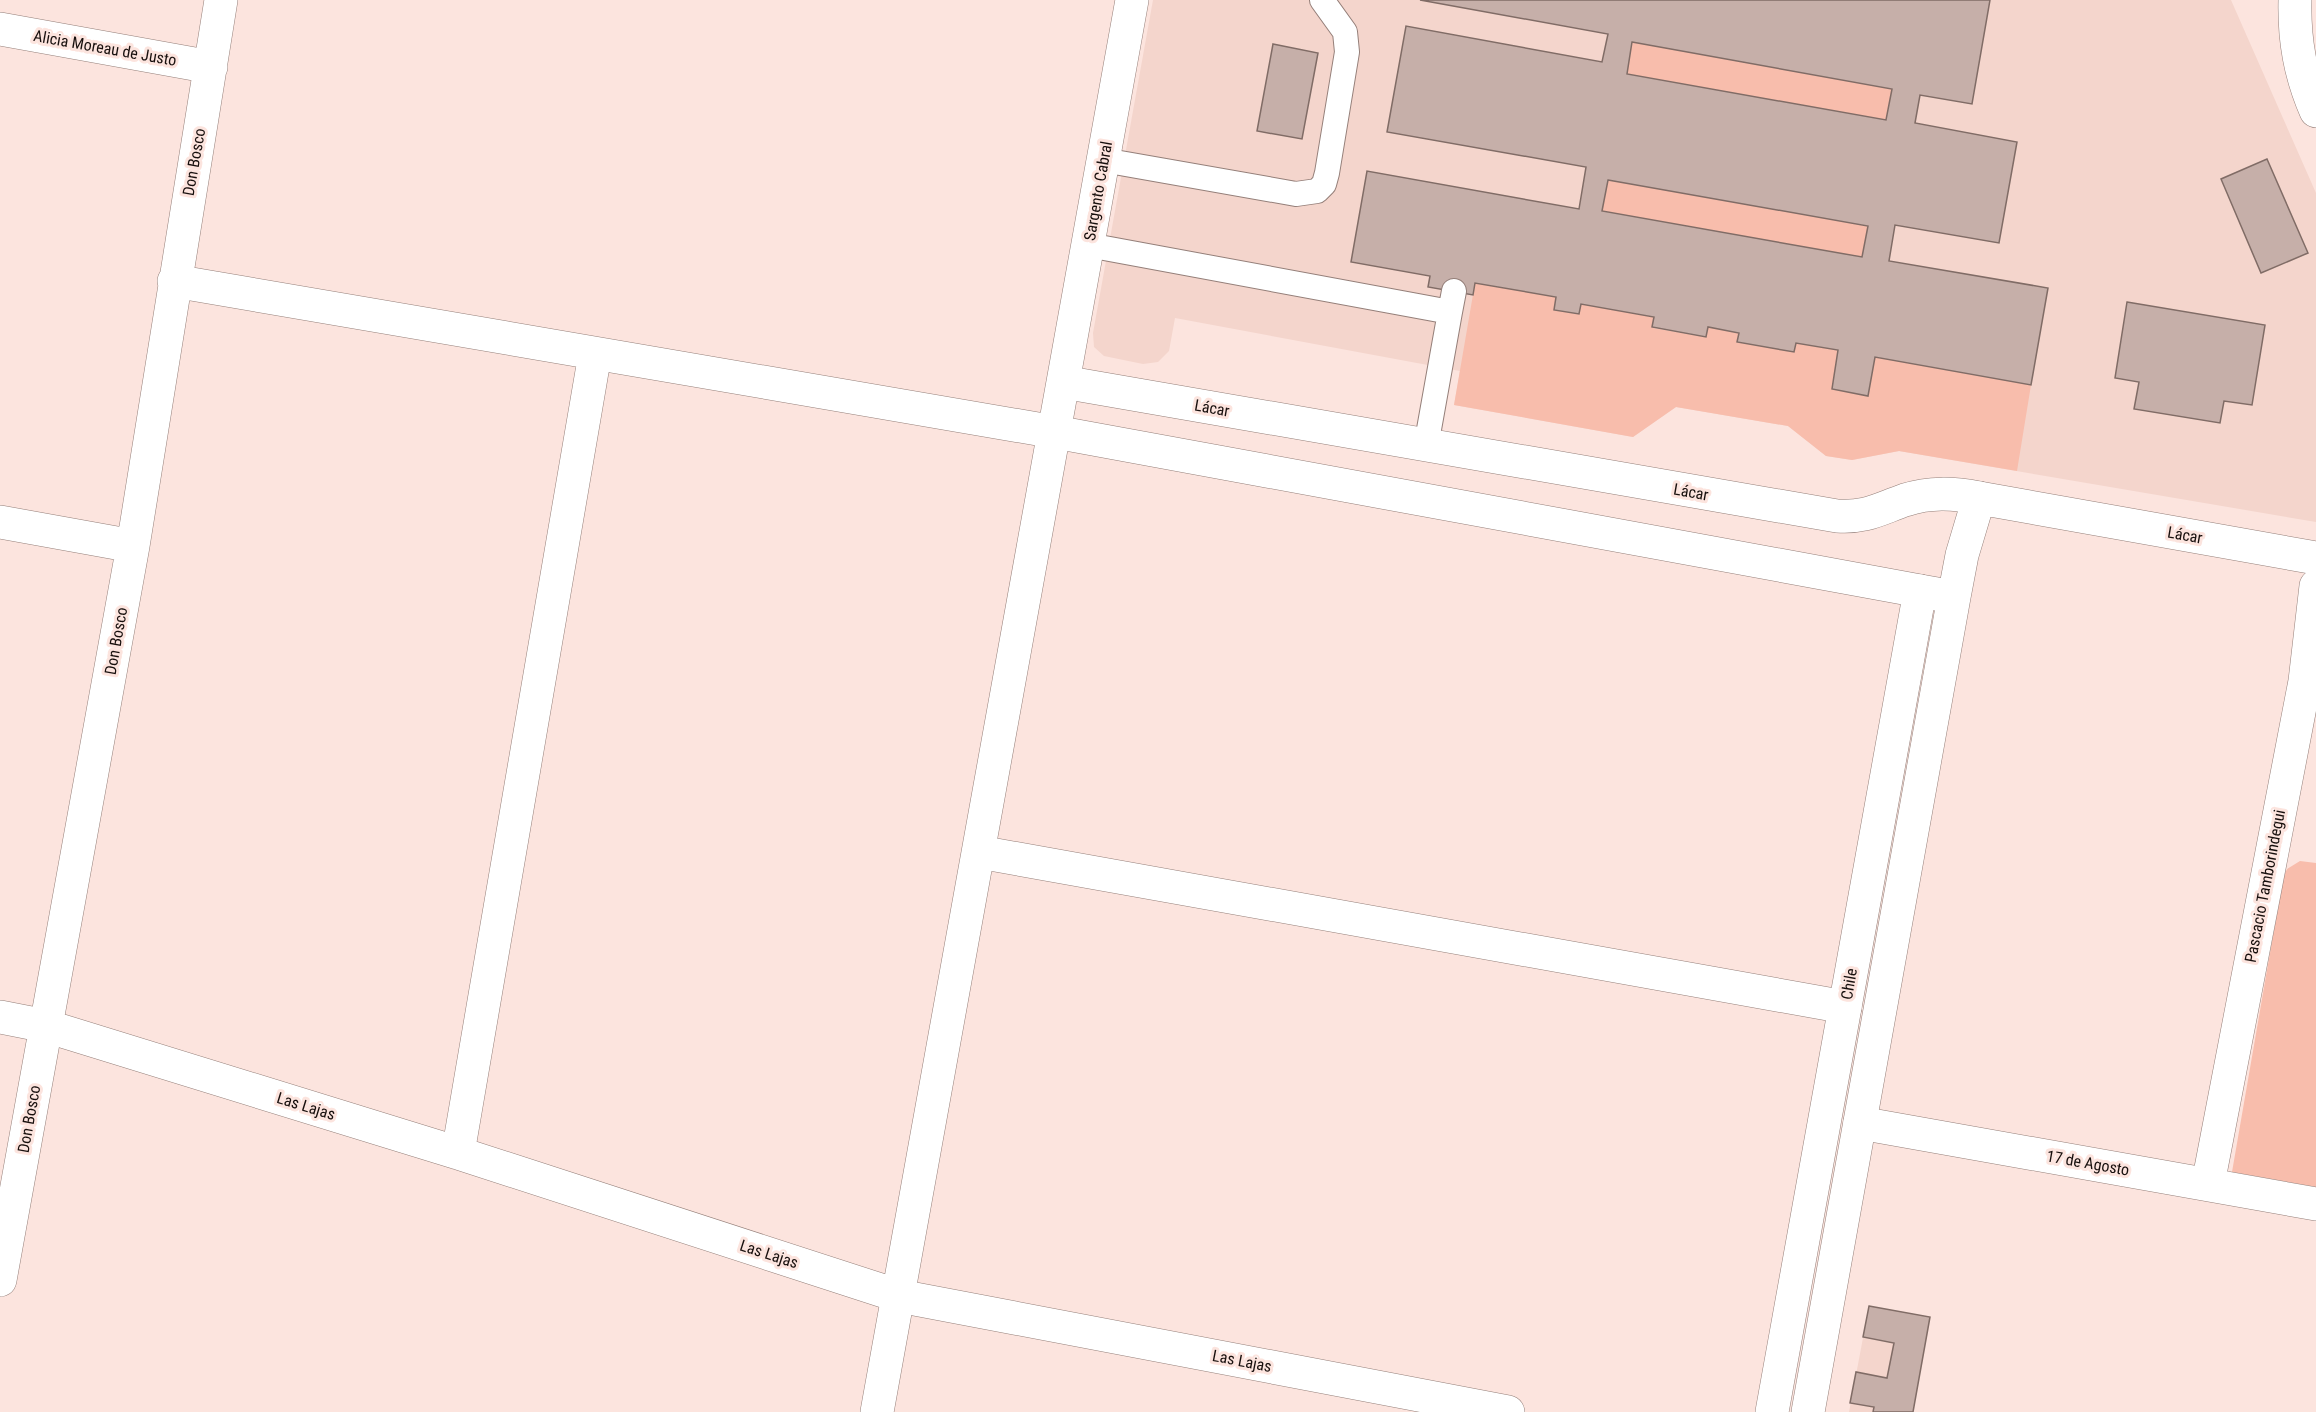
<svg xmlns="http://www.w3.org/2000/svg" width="2316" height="1412" viewBox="0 0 2316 1412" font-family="'Roboto Condensed',sans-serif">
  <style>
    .built { fill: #f4d5cc }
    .green { fill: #f8bdac }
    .building { fill: #c6afa9; stroke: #806c66; stroke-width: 1.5; fill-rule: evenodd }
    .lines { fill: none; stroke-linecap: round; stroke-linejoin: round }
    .lane-casing { stroke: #947f79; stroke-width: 26 }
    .street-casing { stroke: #947f79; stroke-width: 34 }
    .secondary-casing { stroke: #947f79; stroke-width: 34 }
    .lane { stroke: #fff; stroke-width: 24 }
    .street { stroke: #fff; stroke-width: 33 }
    .secondary { stroke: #fff; stroke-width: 33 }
    .labels { text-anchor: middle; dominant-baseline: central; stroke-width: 6; stroke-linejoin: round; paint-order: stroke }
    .street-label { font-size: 16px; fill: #170f0d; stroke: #fce4de }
  </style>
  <rect width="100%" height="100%" fill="#fce4de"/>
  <path class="built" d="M1153,0H2231L2316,193V522L1899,451L1852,460L1826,456L1788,426L1676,407L1633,437L1454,405L1460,371L1175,318L1169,351L1158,362L1143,364L1104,356L1094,347L1093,333Z
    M1869,1306L1930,1317L1913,1412H1849Z"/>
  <path class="green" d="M1632,42L1892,89L1886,120L1627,74Z
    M1608,180L1868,226L1862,257L1602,211Z
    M1475,283L1556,297L1554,310L1578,314L1581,304L1654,317L1653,328L1706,337L1708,327L1739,333L1738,342L1794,352L1796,343L1838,350L1832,389L1867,396L1875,357L2031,385L2017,471L1899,451L1852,460L1826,456L1788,426L1676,407L1633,437L1454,405Z
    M2300,861L2316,863V1187L2232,1172L2283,878L2287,869Z"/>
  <path class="building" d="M1420,0H1990L1972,104L1920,95L1915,123L2017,142L1999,243L1895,225L1889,261L2048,288L2031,385L1875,357L1868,396L1832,389L1838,350L1796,343L1794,352L1737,342L1739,333L1708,327L1706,337L1652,327L1654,317L1581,304L1579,314L1554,310L1556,297L1475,283L1473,295L1428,287L1430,276L1351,262L1367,171L1579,209L1586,167L1387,132L1406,26L1602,62L1608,34ZM1632,42L1892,89L1886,120L1627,74ZM1608,180L1868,226L1862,257L1602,211Z
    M1273,44L1318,53L1302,139L1257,131Z
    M2267,159L2308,253L2261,273L2221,179Z
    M2127,302L2265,325L2252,405L2224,401L2220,423L2134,409L2139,382L2115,378Z
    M1869,1306L1930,1317L1913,1412H1873L1874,1407L1850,1403L1856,1372L1887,1378L1894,1343L1863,1337Z"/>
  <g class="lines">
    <defs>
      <path id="lane" d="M1103,160L1296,194L1317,191L1324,184L1327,173L1347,52L1345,32L1322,0
        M1088,245L1450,312L1426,446
        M1450,312L1454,291"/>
      <path id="street" d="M0,29L211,67
        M174,281L1055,432L1920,591
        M1063,382L1837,516C1866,518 1879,509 1905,500C1930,492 1953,493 1979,498
        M0,522L133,546
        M979,852L1845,1007
        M0,1017L46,1026L458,1153L899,1296L1508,1412
        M1860,1123L2316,1204
        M458,1153L595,354
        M2208,1184L2305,681L2316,586
        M0,1280L133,546L221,0
        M877,1412L1132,0"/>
      <path id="secondary" d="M2295,0C2294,40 2300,74 2316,111
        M1772,1412L1920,591L1954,597
        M1808,1412L1954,597L1962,555L1979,498L2316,558"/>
    </defs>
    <use href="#lane" class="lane-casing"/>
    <use href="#street" class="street-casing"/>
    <use href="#secondary" class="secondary-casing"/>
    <use href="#lane" class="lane"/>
    <use href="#street" class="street"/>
    <use href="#secondary" class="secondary"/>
  </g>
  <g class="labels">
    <g class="street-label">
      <text transform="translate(105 48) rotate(10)">Alicia Moreau de Justo</text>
      <text transform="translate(194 162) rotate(-80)">Don Bosco</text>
      <text transform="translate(1098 191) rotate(-80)">Sargento Cabral</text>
      <text transform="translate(1212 408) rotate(10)">Lácar</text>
      <text transform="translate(1691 492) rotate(10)">Lácar</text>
      <text transform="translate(2185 535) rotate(10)">Lácar</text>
      <text transform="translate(116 641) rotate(-80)">Don Bosco</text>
      <text transform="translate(2265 886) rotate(-79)">Pascacio Tamborindegui</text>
      <text transform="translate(1849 984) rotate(-80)">Chile</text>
      <text transform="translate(306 1106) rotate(17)">Las Lajas</text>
      <text transform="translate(29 1119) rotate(-80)">Don Bosco</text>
      <text transform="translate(2088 1163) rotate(10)">17 de Agosto</text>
      <text transform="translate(769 1254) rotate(18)">Las Lajas</text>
      <text transform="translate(1242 1361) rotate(11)">Las Lajas</text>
    </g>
  </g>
</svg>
